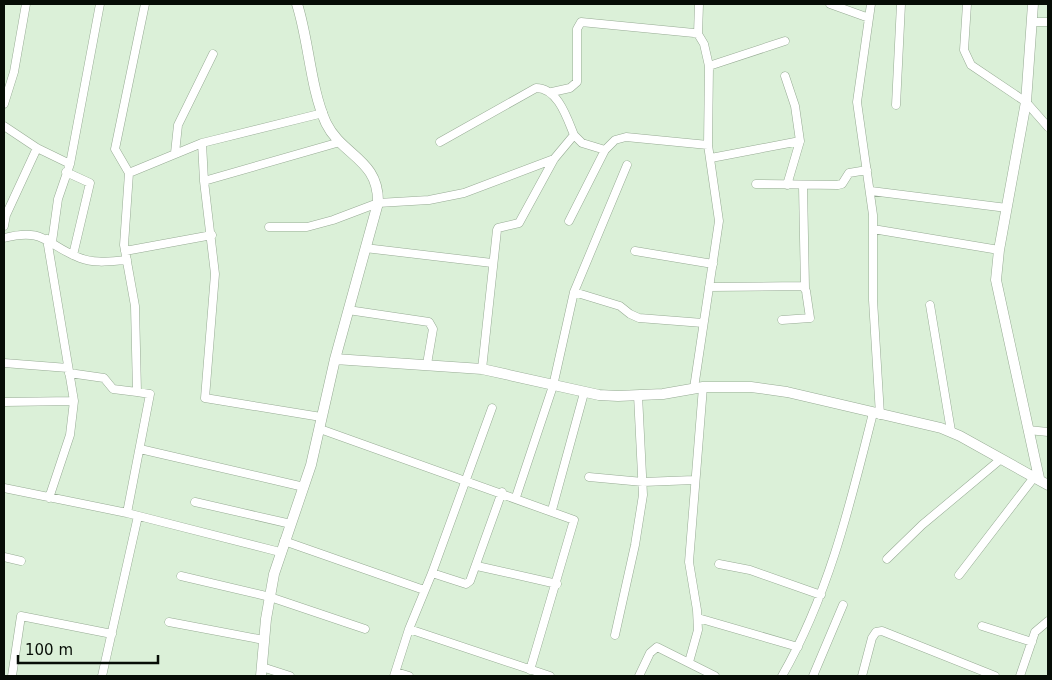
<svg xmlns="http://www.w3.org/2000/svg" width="1052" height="680" viewBox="0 0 1052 680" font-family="'DejaVu Sans',sans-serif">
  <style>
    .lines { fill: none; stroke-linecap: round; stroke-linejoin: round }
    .street-casing { stroke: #97ab94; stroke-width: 9 }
    .secondary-casing { stroke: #97ab94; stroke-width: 11 }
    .street { stroke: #fff; stroke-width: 8 }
    .secondary { stroke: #fff; stroke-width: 10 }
  </style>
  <rect width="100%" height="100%" fill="#dbf0d8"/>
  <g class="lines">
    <defs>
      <path id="street" d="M830,4L869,18
        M871,4L857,102L873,215V300L880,415
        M967,4L964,50L971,65L1026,102L1048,127
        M1032,22H1048
        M698,34L699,4
        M709,66L785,41
        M785,76L795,106L800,141L787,185
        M552,92L570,88L577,82V29L581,22L694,33L698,34L704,44L709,66L708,145L719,221L694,388
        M4,104L14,72L26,4
        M896,105L901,4
        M4,126L37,148L70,164
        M574,135L582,143L605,150L615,140L626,137L708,145
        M440,142L536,88C558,88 567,118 574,135L554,159L519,223L498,228L497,230L482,369
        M202,143L204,181L215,274L205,398L321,417
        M175,153L178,125L213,54
        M711,158L800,141
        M66,172L90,183L73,255
        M129,173L202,143L323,113
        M204,181L340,142
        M756,184L838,185L842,184L849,173L867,170
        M803,186L805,288
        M871,191L1007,208
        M569,221L605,150
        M4,226L6,215L37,148
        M269,227H307L333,220L378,203L429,200L464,193L554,159
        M873,229L999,250
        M4,238C45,227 46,245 80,258C95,264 112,261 127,260
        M47,239L74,401L70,435L49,498
        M52,242L58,199L70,164L100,4
        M365,248L492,263
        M125,251L212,235
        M635,251L713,264
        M709,287L803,286L806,291L810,318L782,320
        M574,292L620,306L630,314L639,318L703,323
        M930,305L951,431
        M348,310L429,322L433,329L427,364
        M4,363L68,368
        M69,373L104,378L113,389L137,392
        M4,402L74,401
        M320,429L574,520L530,670
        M1028,430L1048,432
        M140,449L304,487
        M589,477L643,482L694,480
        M4,488L127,513L280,552
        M516,497L553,386L574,292L627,165
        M195,502L291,524
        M552,510L584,393
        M127,513L150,394L137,392L135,306L124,245L129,173L115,149L145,4
        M284,541L424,590
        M4,557L21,561
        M887,559L922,525L1001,459
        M719,564L750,570L821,595
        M477,566L557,584
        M432,573L466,584L470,581L502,492
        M959,575L1035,476
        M181,576L270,597L365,629
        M698,618L798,647
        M169,622L264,640
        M982,626L1032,642
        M409,629L550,676
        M615,635L635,545L643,495L638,395
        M689,662L698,630L697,610L689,562L703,387
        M262,667L290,676
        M396,672L409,676
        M12,676L21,616L112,634
        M102,676L138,516
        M394,676L409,629L432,573L492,408
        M639,676L650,653L657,647L715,676
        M782,676C829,594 850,505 873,413
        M813,676L843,605
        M862,676L872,638L876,632L882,631L995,676
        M1020,676L1035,632L1048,621"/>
      <path id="secondary" d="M1033,4L1026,102L999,250L996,280L1039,478
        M335,359L482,369L599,395L618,396L663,394L703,387H751L787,392L941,428L960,436L1048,485
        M261,676L266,619L274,574L311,465L335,359L378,203C379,159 342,156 326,123C310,87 309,41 297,4"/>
    </defs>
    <use href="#street" class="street-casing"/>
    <use href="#secondary" class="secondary-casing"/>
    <use href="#street" class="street"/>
    <use href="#secondary" class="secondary"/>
  </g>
  <rect width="1052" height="680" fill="none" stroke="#070d06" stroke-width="10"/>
  <path d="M18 655v8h140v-8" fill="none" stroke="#070d06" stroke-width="2.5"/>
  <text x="25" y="655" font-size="15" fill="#070d06" stroke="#dbf0d8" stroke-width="4" paint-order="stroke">100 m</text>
</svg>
